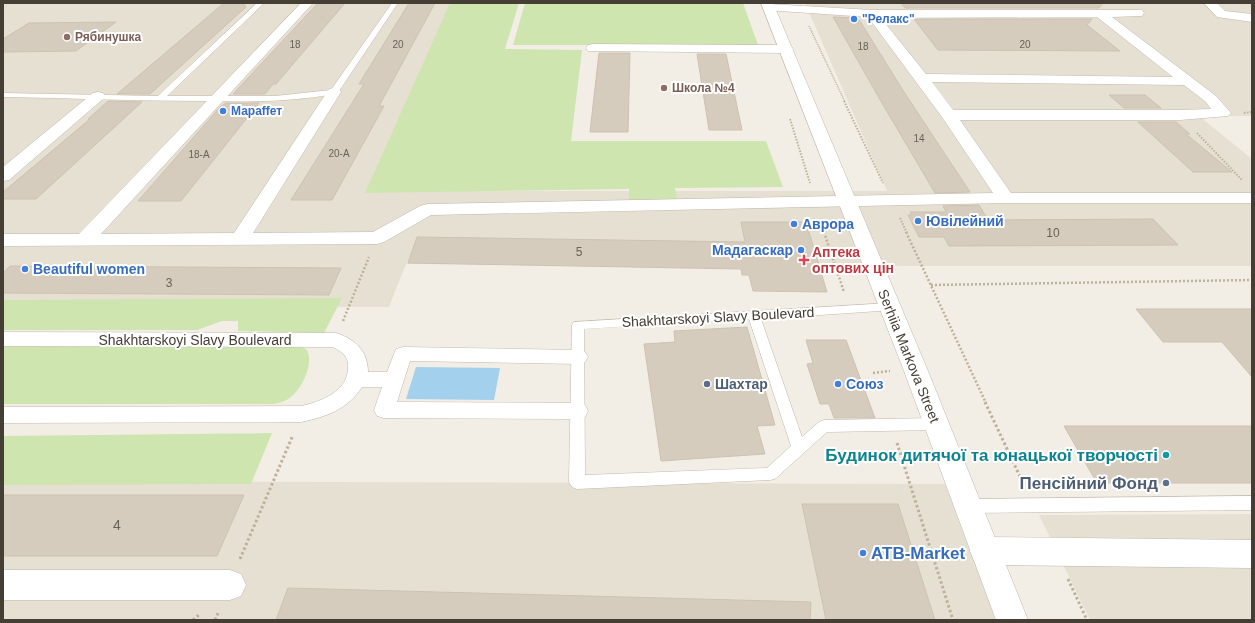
<svg xmlns="http://www.w3.org/2000/svg" width="1255" height="623" viewBox="0 0 1255 623" font-family="Arial,sans-serif">
  <style>
    .residential { fill: #e6e0d3 }
    .green { fill: #cee5af }
    .water { fill: #a3d1ed }
    .building { fill: #d6ccbe; stroke: #cec1af }
    .lines { fill: none; stroke-linecap: round; stroke-linejoin: round }
    .service-casing { stroke: #c0b8ab; stroke-width: 1 }
    .pedestrian-casing { stroke: #c0b8ab; stroke-width: 1 }
    .minor-casing { stroke: #c0b8ab; stroke-width: 1 }
    .tertiary-casing { stroke: #c0b8ab; stroke-width: 1 }
    .path-far3 { stroke: #beb19a; stroke-width: 1.5; stroke-dasharray: 1 1; stroke-linecap: butt }
    .path-far2 { stroke: #beb19a; stroke-width: 2; stroke-dasharray: 1.5 1.5; stroke-linecap: butt }
    .path-far1 { stroke: #beb19a; stroke-width: 2.5; stroke-dasharray: 2 2; stroke-linecap: butt }
    .path { stroke: #beb19a; stroke-width: 3; stroke-dasharray: 2.5 2.5; stroke-linecap: butt }
    .service { fill: #fff; fill-rule: evenodd }
    .pedestrian { fill: #fff; fill-rule: evenodd }
    .minor { fill: #fff; fill-rule: evenodd }
    .tertiary { fill: #fff; fill-rule: evenodd }
    .shop-dot { fill: #3f7fe0; stroke: #fff; stroke-width: 1.5 }
    .education-dot { fill: #8d6e63; stroke: #fff; stroke-width: 1.5 }
    .health-dot { fill: #e0444e; stroke: #fff; stroke-width: 1.5 }
    .service-dot { fill: #5c6f8a; stroke: #fff; stroke-width: 1.5 }
    .culture-dot { fill: #0f9aa8; stroke: #fff; stroke-width: 1.5 }
    .labels { text-anchor: middle; dominant-baseline: central; stroke-width: 4; stroke-linejoin: round; paint-order: stroke }
    .far-number-label { font-size: 10px; fill: #686257 }
    .far-shop-label { font-size: 12px; font-weight: bold; fill: #366cbe; stroke: #fff; text-anchor: start }
    .far-education-label { font-size: 12px; font-weight: bold; fill: #785e54; stroke: #fff; text-anchor: start }
    .number-label { font-size: 12px; fill: #686257 }
    .shop-label { font-size: 14px; font-weight: bold; fill: #366cbe; stroke: #fff; text-anchor: start }
    .health-label { font-size: 14px; font-weight: bold; fill: #be3a42; stroke: #fff; text-anchor: start }
    .street-label { font-size: 14px; fill: #443e35; stroke: #fff }
    .service-label { font-size: 14px; font-weight: bold; fill: #4e5e75; stroke: #fff; text-anchor: start }
    .near-number-label { font-size: 14px; fill: #686257 }
    .near-culture-label { font-size: 17px; font-weight: bold; fill: #0d838f; stroke: #fff; text-anchor: end }
    .near-service-label { font-size: 17px; font-weight: bold; fill: #4e5e75; stroke: #fff; text-anchor: end }
    .near-shop-label { font-size: 17px; font-weight: bold; fill: #366cbe; stroke: #fff; text-anchor: start }
  </style>
  <rect width="100%" height="100%" fill="#f2eee5"/>
  <path class="residential" d="M3,3H471L387,191H887L805,3H1252V116H1199L1252,159V266H918L406,264L389,307L3,306Z
    M3,481L945,484L997,620H3Z
    M1252,514V620H1090L1039,515Z"/>
  <path class="green" d="M450,3H519L505,49L582,50L571,141H766L783,187L675,188L678,204L629,205V189L365,193Z
    M525,3H743L758,45H513Z
    M342,298L324,333L238,331V321H222L197,330H3V300Z
    M3,345L301,346L307,350C314,364 302,388 291,397C286,401 280,403 273,404H3Z
    M272,433L251,484L3,485V436Z"/>
  <path class="water" d="M416,367L500,368L494,400L406,399Z"/>
  <path class="building" d="M224,3H243L246,7L150,94H117Z
    M318,3H345L276,84H273L265,94H233Z
    M409,3H435L379,106H384L332,200H291L364,84H359Z
    M901,3H1103L1099,8H905Z
    M833,17L858,18L904,92L970,192L935,193L882,103Z
    M914,19H1092L1087,25L1120,51L938,50Z
    M116,22L76,51L3,52V39L29,23Z
    M599,53H630L628,132H590Z
    M697,54H726L742,130H709Z
    M1109,95H1145L1161,108H1124Z
    M108,101L142,102L36,199H3V192L90,119H88Z
    M226,103H259L181,201H138L220,107Z
    M1138,122H1176L1190,134H1186L1232,172H1193Z
    M979,205L988,220L1153,219L1178,245L949,246L944,237H919L908,215H912L910,212H946L943,206Z
    M741,222H806L827,292L753,291L749,275H742L741,269L408,263L417,237L745,242Z
    M10,266L341,268L329,295L3,293V273Z
    M1136,309H1252V377L1222,342H1163Z
    M747,327L775,425L757,426L765,454L661,461L644,344L675,342L674,331Z
    M806,340H846L875,418H834L829,404H820L807,364L813,363Z
    M1064,426H1252V483H1097Z
    M3,495H244L217,556H3Z
    M802,504H898L935,620H826Z
    M288,588L811,602L810,620H276Z"/>
  <g class="lines">
    <defs>
      <path id="service" d="M257,3H264L167,96H275L331,90L392,3H398L337,94H334C291,102 247,102 204,101C137,101 70,98 3,97V93L158,96Z
        M890,303L894,304L896,307L894,310L761,319L802,437L819,422L824,420L936,418L941,420L943,424L941,428L936,430L827,432L775,479L770,480L577,489L572,487L569,482L572,325L574,322ZM749,319L791,446L767,468L585,475L584,329Z
        M1252,496V510L968,513L962,511L960,506L962,501L968,499Z"/>
      <path id="pedestrian" d="M3,332L336,333C355,339 368,351 368,372H387L396,349L403,347L578,350L585,352L588,357L585,362L578,364L410,361L397,402L578,403L585,405L588,411L585,417L578,419L384,418L377,416L374,410L382,387H362C348,409 326,417 301,422L3,423V407L301,406C321,402 348,391 348,368C349,356 342,352 333,347L3,346Z"/>
      <path id="minor" d="M301,3H313L101,234L234,233L329,89L334,88L339,89L341,92L253,233L373,232L420,206L427,204L993,193L942,117L868,17L765,10L763,8L765,6L769,4L872,10H1142L1144,13L1142,16L1112,17L1216,96L1231,113L1228,116L1180,120H960L1011,193H1252V203H1006L431,215L384,242L377,244L3,246V234H79ZM1097,17L1173,77L926,74L881,18ZM932,82L1184,85L1206,102L1211,109L1180,110H953Z
        M1204,3H1217L1225,11L1252,14V22L1217,17Z
        M593,44L786,45L791,46L793,49L791,52L786,53L588,51L586,48L588,45Z
        M98,92L103,93L105,96L103,99L9,180L3,181V167L93,93Z
        M985,537L1252,540V568L985,565L974,561L970,551L974,541Z
        M3,570H230L241,574L246,585L241,596L230,600H3Z"/>
      <path id="tertiary" d="M761,3H773L928,371L1028,620H996L904,371Z"/>
    </defs>
    <use href="#service" class="service-casing"/>
    <use href="#pedestrian" class="pedestrian-casing"/>
    <use href="#minor" class="minor-casing"/>
    <use href="#tertiary" class="tertiary-casing"/>
    <path class="path-far3" d="M809,26L845,102"/>
    <path class="path-far2" d="M844,101L883,183
      M1244,113L1252,112
      M790,119L810,183
      M1197,133L1242,180
      M900,218L907,233
      M821,221L825,233"/>
    <path class="path-far1" d="M824,232L844,292
      M906,232L986,403
      M931,285L1252,280
      M343,321L369,257
      M873,373L890,371"/>
    <path class="path" d="M985,402L1024,485
      M897,443L953,620
      M240,559L293,435
      M1068,579L1087,620
      M193,620L200,614
      M215,620L218,613"/>
    <use href="#service" class="service"/>
    <use href="#pedestrian" class="pedestrian"/>
    <use href="#minor" class="minor"/>
    <use href="#tertiary" class="tertiary"/>
  </g>
  <g class="shop-dot">
    <circle cx="854" cy="19" r="4"/>
    <circle cx="223" cy="111" r="4"/>
    <circle cx="918" cy="221" r="4"/>
    <circle cx="794" cy="224" r="4"/>
    <circle cx="801" cy="250" r="4"/>
    <circle cx="25" cy="269" r="4"/>
    <circle cx="838" cy="384" r="4"/>
    <circle cx="863" cy="553" r="4"/>
  </g>
  <g class="education-dot">
    <circle cx="67" cy="37" r="4"/>
    <circle cx="664" cy="88" r="4"/>
  </g>
  <path class="health-dot" d="M802 254h4v4h4v4h-4v4h-4v-4h-4v-4h4z"/>
  <g class="service-dot">
    <circle cx="707" cy="384" r="4"/>
    <circle cx="1166" cy="483" r="4"/>
  </g>
  <circle class="culture-dot" cx="1166" cy="455" r="4"/>
  <g class="labels">
    <g class="far-number-label">
      <text x="295" y="44">18</text>
      <text x="398" y="44">20</text>
      <text x="1025" y="44">20</text>
      <text x="863" y="46">18</text>
      <text x="919" y="138">14</text>
      <text x="339" y="153">20-А</text>
      <text x="199" y="154">18-А</text>
    </g>
    <g class="far-shop-label">
      <text x="862" y="19">"Релакс"</text>
      <text x="231" y="111">Мараffет</text>
    </g>
    <g class="far-education-label">
      <text x="75" y="37">Рябинушка</text>
      <text x="672" y="88">Школа №4</text>
    </g>
    <g class="number-label">
      <text x="1053" y="233">10</text>
      <text x="579" y="252">5</text>
      <text x="169" y="283">3</text>
    </g>
    <g class="shop-label">
      <text x="926" y="221">Ювілейний</text>
      <text x="802" y="224">Аврора</text>
      <text x="793" y="250" text-anchor="end">Мадагаскар</text>
      <text x="33" y="269">Beautiful women</text>
      <text x="846" y="384">Союз</text>
    </g>
    <g class="health-label">
      <text x="812" y="252">Аптека<tspan x="812" dy="16">оптових цін</tspan></text>
    </g>
    <g class="street-label">
      <text transform="translate(718 317) rotate(-3)">Shakhtarskoyi Slavy Boulevard</text>
      <text x="195" y="340">Shakhtarskoyi Slavy Boulevard</text>
      <text transform="translate(909 356) rotate(68)">Serhiia Markova Street</text>
    </g>
    <g class="service-label">
      <text x="715" y="384">Шахтар</text>
    </g>
    <g class="near-number-label">
      <text x="117" y="525">4</text>
    </g>
    <g class="near-culture-label">
      <text x="1158" y="455">Будинок дитячої та юнацької творчості</text>
    </g>
    <g class="near-service-label">
      <text x="1158" y="483">Пенсійний Фонд</text>
    </g>
    <g class="near-shop-label">
      <text x="871" y="553">ATB-Market</text>
    </g>
  </g>
  <rect width="1255" height="623" fill="none" stroke="#443e35" stroke-width="8"/>
</svg>
